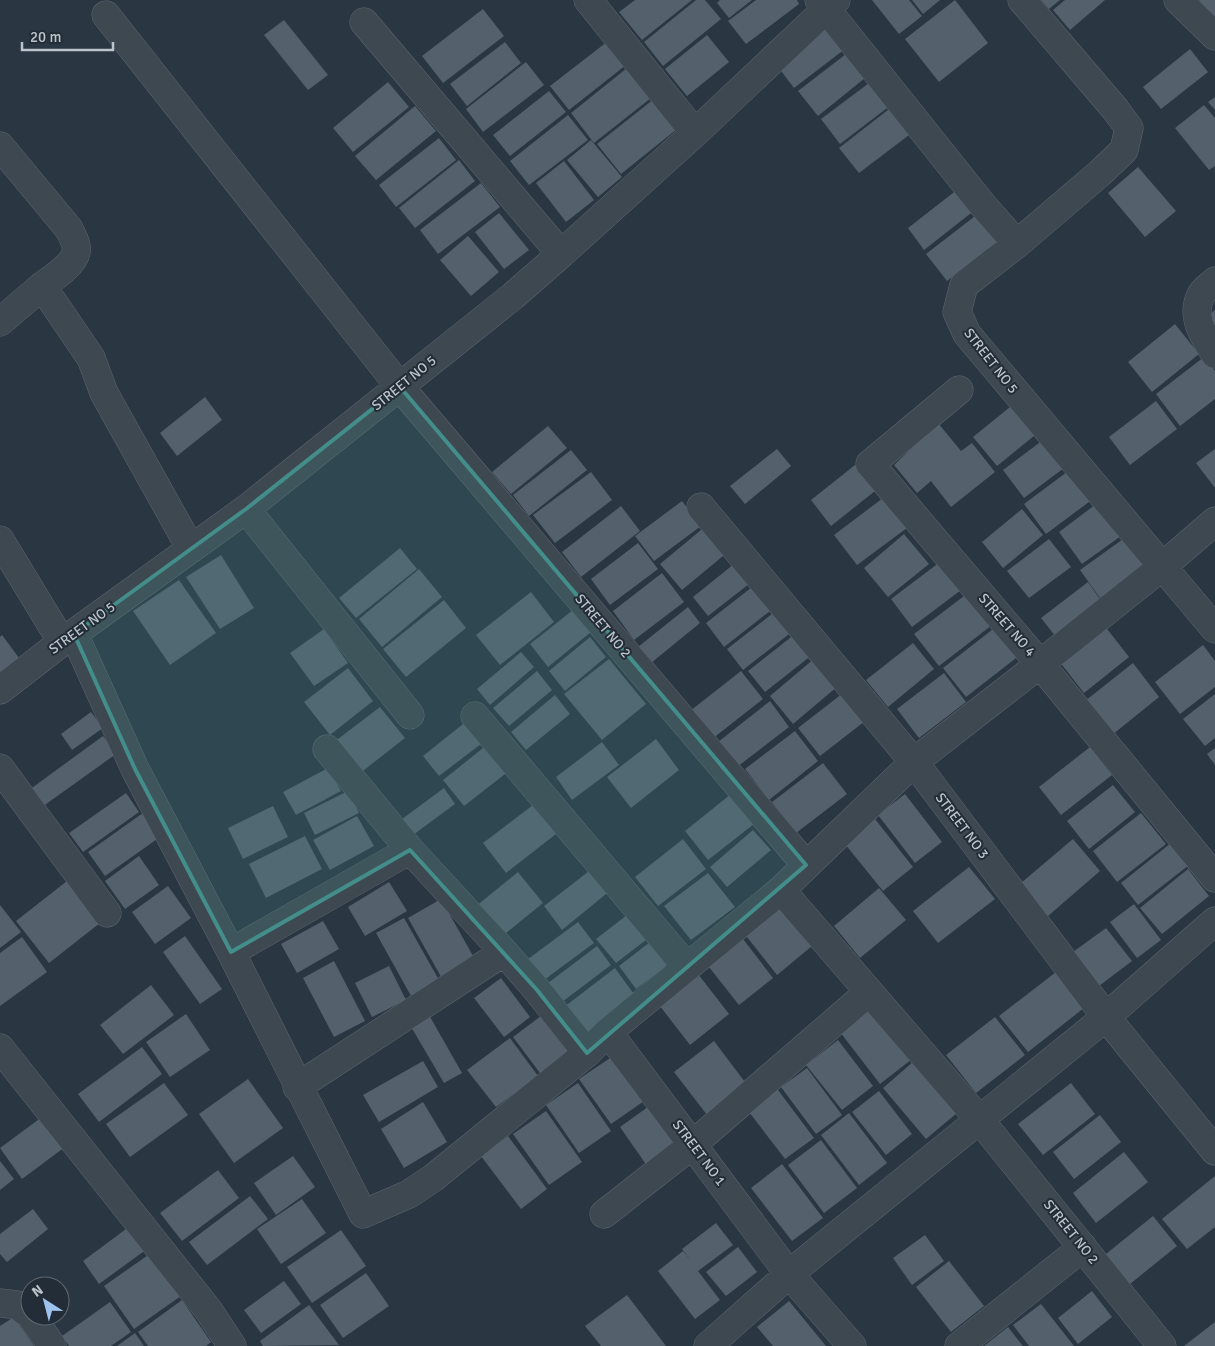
<svg xmlns="http://www.w3.org/2000/svg" width="1215" height="1346" viewBox="0 0 1215 1346" font-family="Signika,sans-serif">
  <style>
    .building { fill: #54616c }
    .lines { fill: none; stroke-linecap: round; stroke-linejoin: round }
    .street-casing { stroke: #5d666f; stroke-width: 29 }
    .street { stroke: #3e4851; stroke-width: 28 }
    .marked { fill: #438d8a; fill-opacity: 0.2; stroke: #438d8a; stroke-width: 4; stroke-linejoin: round }
    .labels { text-anchor: middle; dominant-baseline: central; stroke-width: 4; stroke-linejoin: round; paint-order: stroke }
    .street-label { font-size: 14px; fill: #bcc3cb; stroke: #232d37 }
  </style>
  <rect width="100%" height="100%" fill="#2a3641"/>
  <path class="building" d="M635,0H692L642,40L619,12Z
    M696,0H705L721,19L663,66L644,42Z
    M720,0H752L729,18L717,3Z
    M756,0H797L799,4L746,44L728,21Z
    M872,0H909L922,16L899,34Z
    M912,0H940L923,14Z
    M955,0L988,43L939,82L905,39Z
    M1041,0H1060L1049,9Z
    M1065,0H1105L1070,30L1053,10Z
    M1200,0H1215V19L1198,2Z
    M483,9L504,36L443,83L422,56Z
    M284,20L328,75L308,90L264,35Z
    M826,24L845,49L794,88L775,63Z
    M707,35L729,62L687,96L665,69Z
    M612,38L631,61L569,110L550,86Z
    M505,42L521,63L467,106L450,84Z
    M1190,49L1208,72L1161,109L1143,87Z
    M846,54L865,78L818,116L798,91Z
    M526,62L544,85L483,132L466,109Z
    M632,64L656,94L594,143L571,113Z
    M873,80L891,105L840,144L821,119Z
    M388,82L409,107L353,152L333,128Z
    M549,91L566,112L510,156L493,135Z
    M659,95L682,125L621,174L597,144Z
    M1215,97V110L1208,102Z
    M1204,105L1215,118V166L1209,170L1175,128Z
    M415,106L436,131L376,180L355,156Z
    M893,106L913,132L859,173L839,148Z
    M568,115L588,140L529,185L510,161Z
    M439,138L456,160L396,207L379,185Z
    M591,140L622,177L598,197L567,160Z
    M459,160L475,181L415,228L399,208Z
    M564,161L594,200L566,222L536,183Z
    M1138,167L1176,211L1145,237L1108,193Z
    M481,183L500,207L438,254L420,230Z
    M958,189L975,210L924,250L908,228Z
    M499,213L529,250L504,269L475,232Z
    M979,213L1000,239L947,281L926,254Z
    M468,236L499,272L471,296L440,260Z
    M1215,310V326L1207,317Z
    M1175,324L1199,354L1152,392L1128,362Z
    M1204,357L1215,371V399L1180,426L1156,394Z
    M205,397L222,420L177,456L160,433Z
    M1021,398L1045,427L997,466L973,437Z
    M1156,401L1177,429L1130,465L1109,437Z
    M938,423L961,451L972,443L995,472L951,507L931,481L917,493L894,465Z
    M548,426L567,448L511,494L492,472Z
    M1051,434L1072,462L1024,498L1003,470Z
    M777,449L791,466L745,504L730,486Z
    M1215,449V488L1196,463Z
    M571,450L587,470L529,516L513,495Z
    M855,465L875,491L831,526L811,500Z
    M1071,469L1093,499L1046,534L1024,504Z
    M591,472L612,500L555,543L533,515Z
    M883,498L907,528L857,565L834,535Z
    M1104,498L1128,531L1082,564L1059,532Z
    M682,501L701,526L654,561L635,536Z
    M621,506L640,531L581,577L562,552Z
    M1022,509L1043,535L1003,568L982,542Z
    M707,525L729,551L682,590L660,564Z
    M904,534L929,564L888,597L864,568Z
    M1130,534L1150,561L1100,598L1080,570Z
    M1049,539L1071,567L1029,598L1007,571Z
    M638,543L658,569L610,605L591,579Z
    M400,548L417,569L356,618L339,598Z
    M221,555L254,608L220,629L186,577Z
    M940,562L961,590L912,627L891,599Z
    M734,564L749,584L708,616L693,597Z
    M419,569L442,597L382,647L359,619Z
    M662,573L684,602L634,640L613,611Z
    M179,580L216,633L170,665L133,611Z
    M1088,582L1102,602L1056,637L1041,618Z
    M756,584L774,608L724,647L706,623Z
    M531,592L554,622L500,665L476,635Z
    M968,593L992,625L939,666L914,634Z
    M444,600L466,628L406,677L383,649Z
    M688,607L700,623L651,663L638,647Z
    M573,610L591,632L548,667L530,644Z
    M777,610L793,631L743,670L727,649Z
    M1104,625L1129,657L1084,693L1059,661Z
    M997,626L1020,655L966,697L943,668Z
    M324,629L348,663L314,686L290,653Z
    M795,634L812,655L765,692L748,671Z
    M2,635L22,662L0,679V637Z
    M590,637L606,657L565,691L549,671Z
    M913,643L934,669L888,707L866,680Z
    M1203,645L1215,661V687L1180,714L1155,682Z
    M521,652L534,667L490,705L477,689Z
    M815,658L838,686L793,724L770,696Z
    M609,659L646,704L602,740L564,694Z
    M1133,663L1159,697L1112,735L1085,701Z
    M348,668L373,701L330,735L304,702Z
    M537,671L552,690L509,726L493,708Z
    M741,671L763,699L712,739L690,711Z
    M944,673L966,702L919,738L897,709Z
    M847,690L869,718L820,756L798,728Z
    M1215,694V738L1205,746L1183,719Z
    M555,695L570,714L526,750L511,732Z
    M770,701L789,727L737,767L718,742Z
    M380,707L405,738L359,774L334,742Z
    M91,712L103,728L72,750L61,734Z
    M468,720L485,741L439,776L423,756Z
    M795,731L818,761L769,800L745,769Z
    M103,736L116,754L42,807L29,790Z
    M656,739L679,770L631,808L607,777Z
    M602,742L619,765L572,800L556,777Z
    M488,744L509,771L464,806L443,780Z
    M1090,747L1112,775L1061,815L1039,787Z
    M1215,748V765L1207,754Z
    M823,763L847,794L796,833L772,802Z
    M328,768L341,791L296,815L283,792Z
    M1113,785L1135,812L1089,849L1067,821Z
    M444,788L455,804L409,838L398,822Z
    M348,791L359,813L315,835L304,813Z
    M126,793L139,812L83,852L69,833Z
    M731,794L754,824L708,860L685,831Z
    M905,794L942,842L915,863L878,815Z
    M533,805L556,834L506,873L483,843Z
    M273,806L288,837L243,859L228,828Z
    M143,813L160,837L105,876L88,852Z
    M1141,813L1166,844L1117,882L1093,851Z
    M357,816L374,846L330,870L313,840Z
    M875,819L913,867L883,891L845,844Z
    M753,830L771,850L727,887L710,867Z
    M305,836L322,869L266,898L249,864Z
    M683,839L706,869L658,906L635,877Z
    M1073,839L1100,871L1048,916L1021,883Z
    M1171,843L1189,865L1138,905L1121,883Z
    M139,856L159,885L125,909L105,881Z
    M969,867L995,899L938,943L913,911Z
    M593,868L611,890L562,930L544,906Z
    M1188,869L1209,896L1162,934L1140,908Z
    M518,872L543,903L500,938L475,907Z
    M708,873L735,907L691,940L664,906Z
    M67,881L100,923L49,963L16,921Z
    M389,882L407,911L365,936L348,907Z
    M168,886L191,918L155,944L132,912Z
    M879,888L906,920L860,958L834,926Z
    M441,899L477,963L444,982L408,918Z
    M778,904L812,946L777,975L743,932Z
    M1134,904L1161,940L1137,958L1110,922Z
    M0,905L21,932L0,948Z
    M627,915L646,940L616,963L596,939Z
    M404,918L439,980L411,996L376,933Z
    M323,921L339,949L297,973L281,944Z
    M578,922L594,943L544,980L528,959Z
    M1106,928L1132,961L1099,986L1073,952Z
    M740,935L773,978L739,1005L705,962Z
    M185,936L222,989L200,1004L163,952Z
    M22,937L47,972L0,1006V953Z
    M650,942L667,966L636,989L619,966Z
    M597,946L611,965L562,1002L548,983Z
    M334,961L365,1021L334,1037L303,978Z
    M389,966L406,1000L372,1017L355,983Z
    M615,968L636,997L586,1035L564,1007Z
    M695,970L729,1014L690,1045L656,1001Z
    M1056,972L1084,1008L1028,1052L999,1016Z
    M501,978L530,1017L504,1037L474,998Z
    M151,985L174,1015L123,1054L100,1025Z
    M872,1008L912,1059L880,1084L840,1032Z
    M545,1013L572,1050L540,1073L513,1037Z
    M186,1014L210,1050L170,1077L146,1042Z
    M429,1015L462,1073L444,1083L410,1025Z
    M995,1017L1025,1055L976,1093L946,1055Z
    M510,1038L538,1076L496,1107L467,1070Z
    M838,1040L873,1086L842,1110L806,1065Z
    M714,1041L751,1090L711,1120L674,1072Z
    M142,1047L162,1074L99,1122L78,1094Z
    M616,1054L647,1099L611,1124L579,1079Z
    M423,1061L438,1087L379,1122L363,1095Z
    M914,1061L957,1113L926,1139L883,1088Z
    M807,1068L842,1115L816,1134L781,1087Z
    M248,1079L283,1128L234,1163L199,1114Z
    M164,1083L188,1115L130,1157L106,1124Z
    M578,1083L611,1131L579,1153L546,1105Z
    M1071,1083L1095,1114L1043,1155L1018,1124Z
    M775,1086L814,1138L785,1159L746,1108Z
    M879,1091L912,1134L886,1155L852,1112Z
    M423,1102L447,1142L404,1168L381,1129Z
    M652,1104L684,1150L652,1173L620,1127Z
    M546,1111L582,1162L549,1185L513,1134Z
    M849,1113L887,1163L859,1185L821,1135Z
    M1100,1115L1121,1142L1074,1179L1053,1152Z
    M42,1117L65,1147L22,1179L0,1148Z
    M508,1136L547,1189L521,1209L481,1156Z
    M821,1140L857,1188L824,1213L788,1165Z
    M1124,1152L1148,1182L1096,1223L1073,1193Z
    M293,1156L315,1187L276,1215L254,1183Z
    M0,1161L14,1179L0,1190Z
    M782,1164L823,1218L792,1241L751,1188Z
    M218,1170L239,1198L182,1241L160,1213Z
    M1215,1176V1227L1187,1249L1162,1219Z
    M250,1196L268,1219L207,1265L189,1242Z
    M302,1199L326,1233L281,1264L257,1229Z
    M33,1209L48,1229L7,1262L0,1254V1234Z
    M1153,1216L1177,1246L1130,1284L1106,1254Z
    M716,1223L733,1245L698,1271L720,1300L695,1319L658,1271L683,1251L692,1262L682,1249Z
    M130,1226L147,1249L99,1284L83,1261Z
    M341,1230L366,1266L312,1303L287,1267Z
    M925,1235L944,1261L912,1285L893,1258Z
    M738,1247L757,1272L726,1296L706,1272Z
    M151,1253L181,1296L134,1329L104,1286Z
    M949,1261L984,1306L951,1332L916,1287Z
    M366,1273L389,1306L343,1338L320,1305Z
    M284,1281L301,1304L261,1333L244,1310Z
    M1092,1291L1112,1317L1078,1344L1058,1318Z
    M627,1295L666,1346H601L585,1326Z
    M182,1300L211,1342L206,1346H148L138,1332Z
    M789,1301L826,1346H773L757,1327Z
    M110,1302L131,1332L111,1346H69L62,1336Z
    M1041,1304L1074,1346H1029L1013,1325Z
    M309,1305L339,1345L263,1346L260,1341Z
    M14,1317L34,1346H0V1326Z
    M1215,1322V1346H1184Z
    M1008,1327L1023,1346H984Z
    M135,1333L144,1346H117Z"/>
  <g class="lines">
    <defs>
      <path id="street" d="M588,0L695,133
        M819,0L981,203L1017,244L964,285L957,312L967,334L1215,629
        M1178,0L1215,36
        M106,15L400,387L806,865
        M0,146L69,229C72,236 78,245 76,252C74,264 52,279 42,286
        M1017,244L1100,173L1124,150L1129,128L1115,109L1022,0
        M561,254L695,133L836,0
        M1215,281C1211,285 1203,290 1201,295C1190,317 1204,336 1215,354
        M0,322L42,286L91,358L104,393L191,549
        M959,390L870,464L1040,664L1215,878
        M701,507L914,762L1106,1017L1215,1151
        M246,509L410,715
        M0,540L62,642
        M74,634L135,769L231,952L363,1214L409,1194L433,1178L587,1053L608,1032L781,890L914,762L1040,664L1163,566L1215,521
        M0,690L62,642L246,509L513,296L561,254L364,22
        M475,716L687,967
        M327,749L410,850L504,952
        M0,768L107,913
        M781,890L979,1119L1162,1346
        M231,952L410,850
        M608,1032L789,1274L852,1346
        M0,1048L209,1311L232,1346
        M297,1087L504,952L537,990L587,1053
        M604,1214L692,1145L869,992
        M0,1303L17,1305L30,1315
        M31,1316L52,1346
        M708,1346L789,1274L1106,1017L1215,921
        M959,1346L1083,1247"/>
    </defs>
    <use href="#street" class="street-casing"/>
    <use href="#street" class="street"/>
  </g>
  <path class="marked" d="M400,387L806,865L587,1053L537,990L410,850L231,952L135,769L74,634L246,509Z"/>
  <g class="labels">
    <g class="street-label">
      <text transform="translate(991 361) rotate(52)">STREET NO 5</text>
      <text transform="translate(404 383) rotate(-39)">STREET NO 5</text>
      <text transform="translate(1007 625) rotate(49)">STREET NO 4</text>
      <text transform="translate(603 626) rotate(50)">STREET NO 2</text>
      <text transform="translate(82 628) rotate(-36)">STREET NO 5</text>
      <text transform="translate(962 826) rotate(53)">STREET NO 3</text>
      <text transform="translate(699 1153) rotate(53)">STREET NO 1</text>
      <text transform="translate(1071 1232) rotate(51)">STREET NO 2</text>
    </g>
  </g>
  <g transform="translate(45 1301) rotate(324)"><circle r="24" fill="#232d37" stroke="#606972"/>
  <path d="M0-4L9 19L0 12L-9 19Z" fill="#9dc4ef"/>
  <text y="-8" font-size="14" font-weight="bold" text-anchor="middle" fill="#bcc3cb">N</text>
  </g>
  <path d="M22 42v8h91v-8" fill="none" stroke="#bcc3cb" stroke-width="2.5"/>
  <text x="30" y="42" font-size="15" fill="#bcc3cb" stroke="#232d37" stroke-width="4" paint-order="stroke">20 m</text>
</svg>
